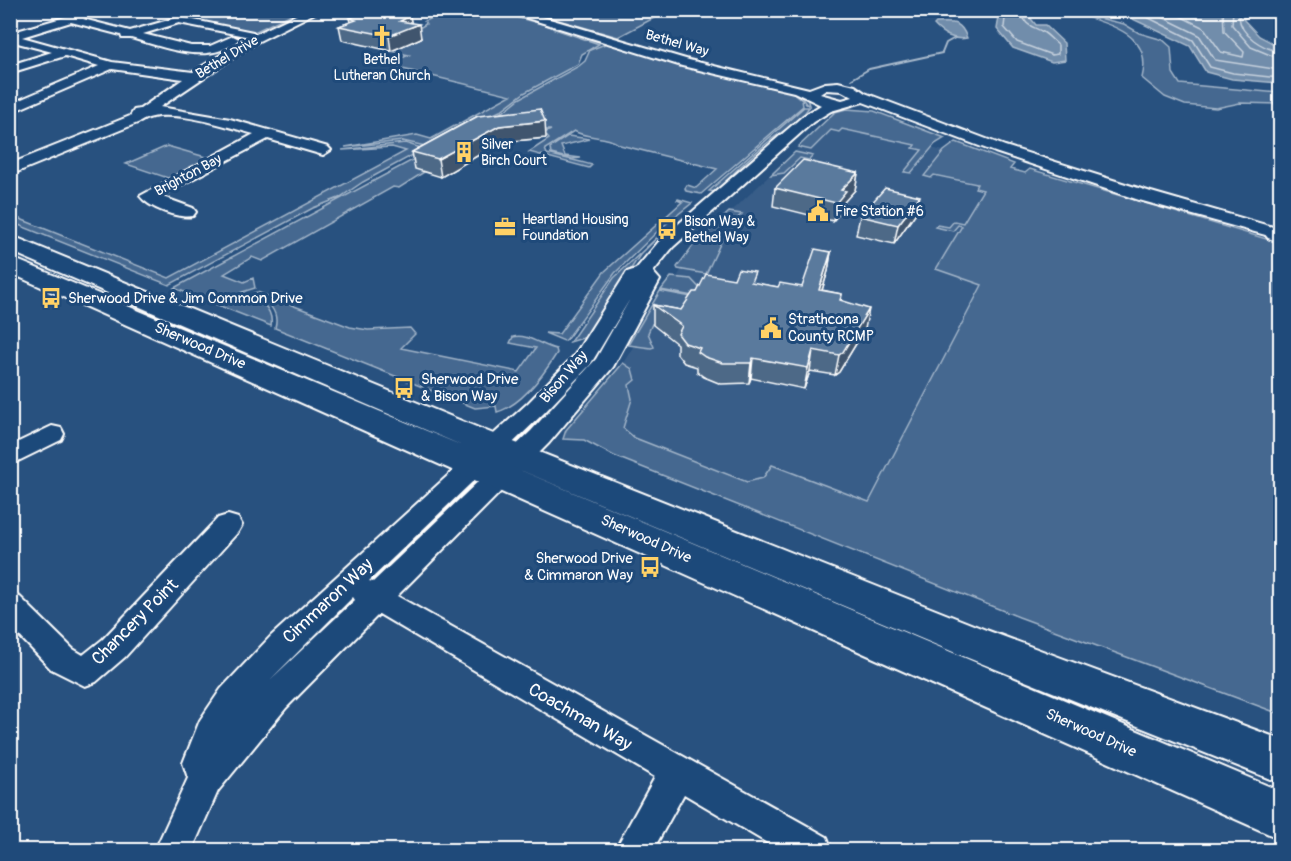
<svg xmlns="http://www.w3.org/2000/svg" width="1291" height="861" viewBox="0 0 1291 861" font-family="Pangolin,sans-serif">
  <style>
    .built { fill: #375d88 }
    .green { fill: #446890; stroke: #a2b4c8; stroke-width: 1.5 }
    .water { fill: #718dab; stroke: #aabbcd; stroke-width: 1.5 }
    .lines { fill: none; stroke-linecap: round; stroke-linejoin: round }
    .shore { stroke: #c6d1dd; stroke-width: 1.5 }
    .stream { stroke: #aabbcd; stroke-width: 2 }
    .minor-casing { stroke: #fff; stroke-width: 4 }
    .major-casing { stroke: #fff; stroke-width: 4 }
    .minor { fill: #1f4a7a; fill-rule: evenodd }
    .major { fill: #1f4a7a; fill-rule: evenodd }
    .wall { fill: #4d6987; stroke: #fff; stroke-width: 1.5 }
    .shaded-wall { fill: #3f556e; stroke: #fff; stroke-width: 1.5 }
    .building { fill: #5a7a9d; stroke: #fff; stroke-width: 1.5 }
    .labels { text-anchor: middle; dominant-baseline: central; stroke-width: 6; stroke-linejoin: round; paint-order: stroke }
    .far-street-label { font-size: 14px; fill: #fff; stroke: #1f4a7a }
    .far-poi-label { font-size: 14px; fill: #fff; stroke: #1f4a7a; text-anchor: start }
    .poi-label { font-size: 15px; fill: #fff; stroke: #1f4a7a; text-anchor: start }
    .street-label { font-size: 15px; fill: #fff; stroke: #1f4a7a }
    .near-street-label { font-size: 18px; fill: #fff; stroke: #1f4a7a }
  </style>
  <rect width="100%" height="100%" fill="#28517f"/>
  <filter id="ink" filterUnits="userSpaceOnUse"><feTurbulence type="fractalNoise" baseFrequency=".0167" numOctaves="2"/><feDisplacementMap in="SourceGraphic" scale="12" xChannelSelector="R" yChannelSelector="G"/><feConvolveMatrix kernelMatrix="1 2 1 2 8 2 1 2 1" color-interpolation-filters="sRGB"/></filter>
  <g filter="url(#ink)">
    <path class="built" d="M824,124L944,151L924,175L933,174L978,184L976,188L983,190L936,269L983,284L868,502L772,465L763,478L747,482L635,438L623,428L632,399L628,365L623,363L699,242Z"/>
    <path class="green" d="M143,11H298L252,33Z
      M451,11H493L607,41L602,43L552,28L599,44L582,54L578,64L524,93L500,111L425,146L403,141L345,147L417,135L431,139L511,95L386,65L409,55L391,51L420,38L410,25L421,27L426,24L424,21Z
      M527,11H667L618,37Z
      M1073,12L1124,24L1139,33L1163,40L1171,47L1173,73L1180,84L1280,93V104L1240,103L1216,108L1185,105L1165,97L1142,78C1154,32 1107,25 1073,12Z
      M610,42L790,89L807,98L809,105L806,104L802,98L792,92L802,100L803,106L701,194L686,191L685,188L687,185L696,188L717,169L620,145C608,135 587,139 574,131L545,149L547,154C563,158 578,161 592,165L589,168L529,152L549,139L544,133L551,130H543L541,126L424,172L399,188L393,187L262,261L252,257L224,274L244,282L253,278L255,288L242,292C257,298 274,307 271,326L174,288L504,111L519,99L579,66L585,61L590,50Z
      M804,107H809C799,124 785,129 771,140C752,155 732,173 717,192L709,191Z
      M846,109L874,111L945,138L935,144L911,173L904,172L922,150L913,148L915,145L842,129L839,132L831,130L811,150L798,147L835,112Z
      M568,136L590,139L561,146L565,156L581,158L572,159L551,154L550,148Z
      M956,142L1014,164L1010,169L1025,173L1030,169L1280,243V714L1019,617L614,456L584,440L563,439L566,430L623,363L632,369L635,380L629,385L632,399L623,428L635,438L747,482L763,478L772,465L869,502L982,285L936,269L962,226L958,225L953,231L935,227L937,225L949,227L954,221L963,223L983,190L975,188L977,184L934,175L931,178L924,176L944,151Z
      M405,143L424,149L363,182L339,198L313,208L169,285L11,222L10,215L169,278L406,151L392,147L342,150Z
      M167,146L209,158L168,178L126,164Z
      M795,152L813,156L809,160L800,158L784,173L771,175Z
      M678,199L692,203L661,228L615,273L567,339L564,341L545,333L559,334L604,272L682,202L677,200Z
      M729,212L742,214L728,227L706,274L678,269L677,267L692,247Z
      M666,229L640,255L586,337L570,342L614,278Z
      M671,277L691,279L705,294L703,298L661,290Z
      M660,291L702,299L668,328L652,324L648,333L654,347L651,348L628,345Z
      M257,292L350,327L368,330L410,328L415,334L401,348L519,372L536,348L510,343L513,337C527,333 542,346 556,349L557,353C544,374 522,405 497,412L496,406L475,408L275,328C280,311 267,301 254,293Z"/>
    <path class="water" d="M1000,11H1025L1036,25H1045L1064,43L1065,60L1052,62L1013,48L997,29Z
      M1116,11H1258L1243,19L1259,36L1280,47V83L1232,79L1206,72L1190,46Z
      M936,23C954,22 961,21 967,38C954,41 942,34 934,25Z"/>
    <g class="lines">
      <path class="shore" d="M1006,10L1004,27L1017,42L1052,55L1058,54V45C1053,41 1048,35 1043,32C1031,25 1024,27 1022,10
        M1133,10L1193,40L1210,67L1233,73L1280,78
        M1148,10L1199,35L1215,60L1280,70
        M1168,10L1204,28L1221,52L1243,57L1244,52L1224,31L1223,10
        M1233,10L1232,25L1251,47L1280,59
        M1246,10L1239,16C1240,36 1263,48 1280,52"/>
      <path class="stream" d="M909,10L943,16L965,10
        M852,79L869,69L942,53L946,43L955,38"/>
      <defs>
        <path id="minor" d="M10,10H17L10,14Z
          M89,10H107L83,19L130,31L179,17L253,32L254,35L306,10H321L255,43L160,107L230,119L328,147L331,150L323,155L268,139L160,196L193,208L196,212L193,216C178,219 149,208 140,196L254,134C227,127 164,105 140,122L10,175V164L130,116L134,110L140,109L183,79L112,69L10,113V104L99,66L65,56L10,73V65L52,52L10,41V33ZM71,22L121,35L122,38H131C164,47 210,67 239,39L233,36L210,46H191L143,34L179,23L250,37L193,72L112,62L22,37Z
          M501,10H519L689,60L809,89L825,83L838,82L855,86L865,93L1005,146L1151,192L1280,229V239L1139,200L995,152L863,102L831,111L813,122L673,247L653,272L660,280L613,367L549,443L397,596L827,837L832,850H779L684,794L653,850H615L655,777L379,614L286,708L218,791L192,850H155L188,778L183,763L200,720L221,689L271,636L528,403L574,356L627,272L636,269L661,239L803,116L821,105L794,92L682,66ZM826,90L842,91L853,97L842,100L820,94ZM630,299L596,359L531,431L373,582L369,581L544,413L590,365ZM353,597L355,600L270,680Z
          M52,426L61,428L64,434L61,440L10,465V446Z
          M228,515L238,518L242,525L238,532L125,657L96,682L85,686L51,669L10,626V594L20,597L73,649L83,655L103,639L218,518Z"/>
        <path id="major" d="M1276,226L1280,227V242L1268,238L1264,233L1268,228Z
          M10,235L486,431L986,630L1280,739V783L958,654L470,449L1280,791V839L10,273V257L463,446L10,251Z"/>
      </defs>
      <use href="#minor" class="minor-casing"/>
      <use href="#major" class="major-casing"/>
      <use href="#minor" class="minor"/>
      <use href="#major" class="major"/>
    </g>
    <path class="wall" d="M410,16L411,23L421,38L391,51L342,40L339,26L351,22L350,18Z
      M478,116L546,138L501,142L441,177L415,169L412,152Z
      M858,173L855,190L844,202L843,209L833,221L773,206L775,188Z
      M915,214L894,244L856,235L860,216Z
      M831,252L828,271L822,290L842,294L841,301L865,329L839,372L835,375L810,371L804,389L751,378L749,383L721,384L704,377L697,372V367L684,363L677,354V344L653,325V305L681,310L697,292L753,283L778,287H802Z"/>
    <path class="shaded-wall" d="M410,16L412,27L419,24L421,38L391,51L389,36L400,21Z
      M545,121L546,138L501,142L441,177L438,159L499,126Z
      M858,173L855,190L844,202L843,209L833,221L836,203L841,190Z
      M920,196L915,214L894,244L898,225Z
      M831,252L828,271L816,309L819,290Z
      M869,309L865,329L839,372L835,375L839,355Z
      M813,350L810,371L804,389L808,368Z
      M753,358L751,378L749,383L751,363Z"/>
    <path class="building" d="M369,10H378L410,16L400,21L419,24L389,36L339,26L356,20L350,18Z
      M540,109L545,121L499,126L438,159L412,152L478,116Z
      M803,160L858,173L841,190L846,191L836,203L775,188Z
      M885,188L920,196L898,225L860,216Z
      M815,249L831,252L819,290L842,294L840,300L869,309L843,352L839,355L813,350L808,368L753,358L751,363H723L705,357L698,352L700,348L685,343L678,334L682,326L653,305L681,310L693,292H697L706,274L734,279L738,269L755,272L751,282L778,287L780,283L802,287Z"/>
  </g>
  <defs>
    <symbol id="church-bare" viewBox="-9 -9 18 18"><path d="M-1.2-6h2.4v3.5h3.3v2.4h-3.3V6h-2.4V-.1h-3.3v-2.4h3.3Z" fill="#ffd166" stroke="#1f4a7a" stroke-width="2.5" paint-order="stroke"/></symbol>
    <symbol id="building-bare" viewBox="-9 -9 18 18"><path d="M-4-6H4V6H1V3H-1V6H-4ZM-2.5-4.3h1.7v1.8h-1.7ZM.8-4.3h1.7v1.8H.8ZM-2.5-1h1.7V.8h-1.7ZM.8-1h1.7V.8H.8Z" fill="#ffd166" stroke="#1f4a7a" stroke-width="2.5" paint-order="stroke"/></symbol>
    <symbol id="civic-bare" viewBox="-9 -9 18 18"><path d="M-.6-6.5H3V-4.5H.6V-3L4-1V1h2V6H-6V1h2V-1L-.6-3ZM-1.2 2.5V6h2.4V2.5Z" fill="#ffd166" stroke="#1f4a7a" stroke-width="2.5" paint-order="stroke"/></symbol>
    <symbol id="office-bare" viewBox="-9 -9 18 18"><path d="M-6-3h4V-5.5h4V-3h4V5H-6ZM-1-4.5V-3h2v-1.5ZM-6 0V1H6V0Z" fill="#ffd166" stroke="#1f4a7a" stroke-width="2.5" paint-order="stroke"/></symbol>
    <symbol id="bus-bare" viewBox="-9 -9 18 18"><path d="M-5-6H5V4H4V6H2V4H-2V6H-4V4H-5ZM-3.5-4V0h7V-4ZM-3.5 1.2v1.5H-2V1.2ZM2 1.2v1.5H3.5V1.2Z" fill="#ffd166" stroke="#1f4a7a" stroke-width="2.5" paint-order="stroke"/></symbol>
  </defs>
  <g fill-rule="evenodd">
    <use href="#church-bare" x="367" y="21" width="30" height="30"/>
    <use href="#building-bare" x="449" y="137" width="30" height="30"/>
    <use href="#civic-bare" x="803" y="196" width="30" height="30"/>
    <use href="#office-bare" x="490" y="212" width="30" height="30"/>
    <use href="#bus-bare" x="652" y="214" width="30" height="30"/>
    <use href="#bus-bare" x="36" y="283" width="30" height="30"/>
    <use href="#civic-bare" x="756" y="313" width="30" height="30"/>
    <use href="#bus-bare" x="389" y="373" width="30" height="30"/>
    <use href="#bus-bare" x="635" y="552" width="30" height="30"/>
  </g>
  <g class="labels">
    <g class="far-street-label">
      <text transform="translate(677 43) rotate(16)">Bethel Way</text>
      <text transform="translate(227 57) rotate(-31)">Bethel Drive</text>
      <text transform="translate(188 175) rotate(-28)">Brighton Bay</text>
    </g>
    <g class="far-poi-label">
      <text x="382" y="59" text-anchor="middle">Bethel<tspan x="382" dy="16">Lutheran Church</tspan></text>
      <text x="481" y="144">Silver<tspan x="481" dy="16">Birch Court</tspan></text>
      <text x="835" y="211">Fire Station #6</text>
      <text x="522" y="219">Heartland Housing<tspan x="522" dy="16">Foundation</tspan></text>
      <text x="684" y="221">Bison Way &amp;<tspan x="684" dy="16">Bethel Way</tspan></text>
    </g>
    <g class="poi-label">
      <text x="68" y="298">Sherwood Drive &amp; Jim Common Drive</text>
      <text x="788" y="319">Strathcona<tspan x="788" dy="17">County RCMP</tspan></text>
      <text x="421" y="379">Sherwood Drive<tspan x="421" dy="17">&amp; Bison Way</tspan></text>
      <text x="633" y="558" text-anchor="end">Sherwood Drive<tspan x="633" dy="17">&amp; Cimmaron Way</tspan></text>
    </g>
    <g class="street-label">
      <text transform="translate(200 346) rotate(23)">Sherwood Drive</text>
      <text transform="translate(564 377) rotate(-49)">Bison Way</text>
      <text transform="translate(646 539) rotate(24)">Sherwood Drive</text>
      <text transform="translate(1091 733) rotate(24)">Sherwood Drive</text>
    </g>
    <g class="near-street-label">
      <text transform="translate(328 601) rotate(-43)">Cimmaron Way</text>
      <text transform="translate(135 622) rotate(-45)">Chancery Point</text>
      <text transform="translate(580 717) rotate(30)">Coachman Way</text>
    </g>
  </g>
  <rect width="1291" height="861" fill="none" stroke="#1f4a7a" stroke-width="36"/>
  <rect x="18" y="18" width="1255" height="825" fill="none" stroke="#fff" stroke-width="2" filter="url(#ink)"/>
</svg>
